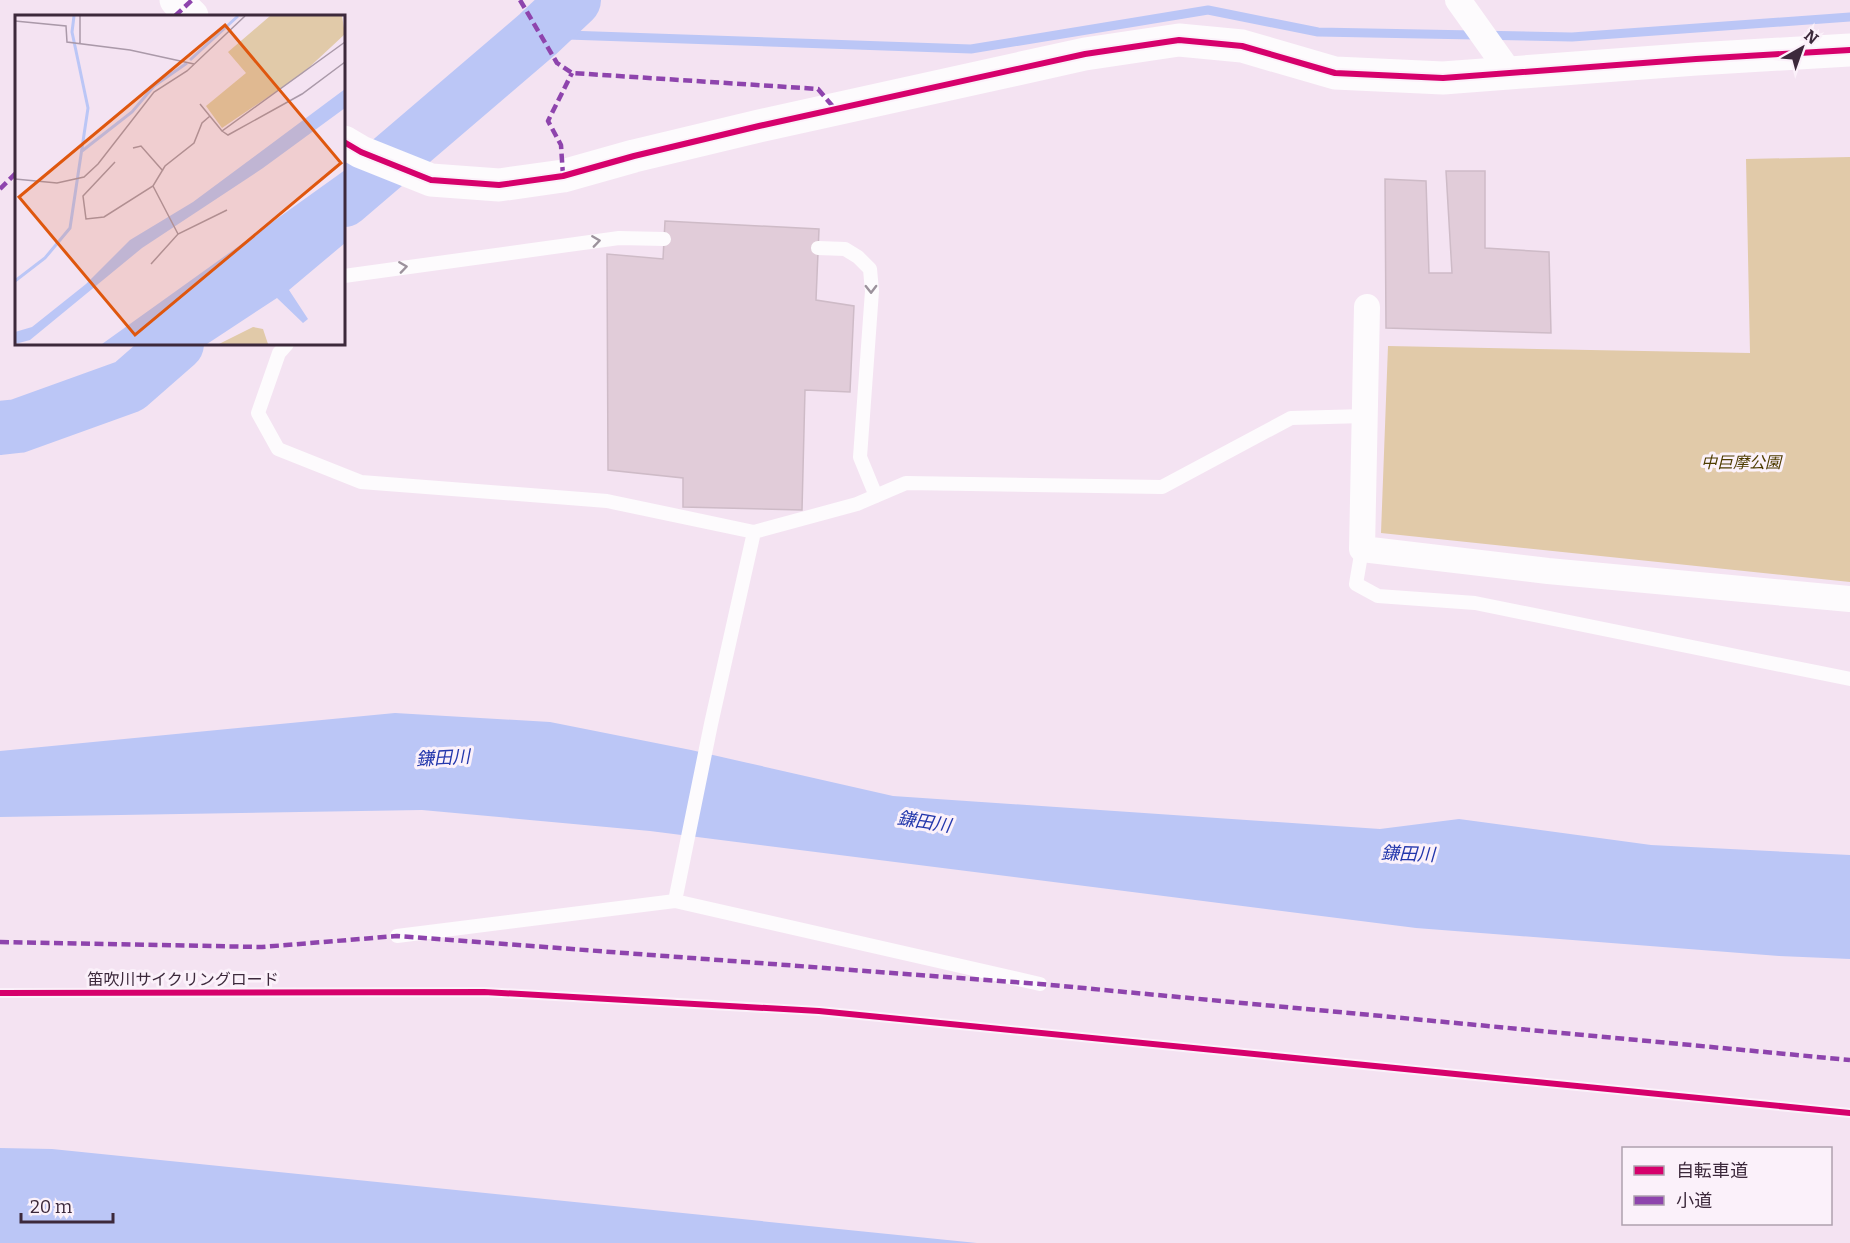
<svg xmlns="http://www.w3.org/2000/svg" width="1850" height="1243" viewBox="0 0 1850 1243" font-family="Bitter,'Noto Sans JP',serif">
  <style>
    .green { fill: #e1caa9 }
    .water { fill: #bbc6f6 }
    .lines { fill: none; stroke-linecap: round; stroke-linejoin: round }
    .stream { stroke: #bbc6f6; stroke-width: 9 }
    .river { stroke: #bbc6f6; stroke-width: 54 }
    .building { fill: #e1ccd9; stroke: #cebbc7; stroke-width: 1.5 }
    .lane { stroke: #fdfbfd; stroke-width: 14 }
    .street { stroke: #fdfbfd; stroke-width: 26 }
    .secondary { stroke: #fdfbfd; stroke-width: 33 }
    .quiet { stroke: #8e44ad; stroke-width: 4.5; stroke-dasharray: 9 4.5; stroke-linecap: butt }
    .cycleway-casing { stroke: #fbf1fa; stroke-width: 10 }
    .cycleway { stroke: #d6006c; stroke-width: 6 }
    .oneway { stroke: #9c929c }
    .labels { text-anchor: middle; dominant-baseline: central; stroke-width: 6; stroke-linejoin: round; paint-order: stroke }
    .park-label { font-size: 16px; font-style: italic; fill: #4e3c01; stroke: #fbf1fa }
    .street-label { font-size: 16px; fill: #3c293b; stroke: #fbf1fa }
    .water-label { font-size: 18px; font-style: italic; fill: #2337ac; stroke: #fbf1fa }
    .inset-river { fill: none; stroke: #bbc6f6; stroke-width: 3 }
    .inset-road { fill: none; stroke: #aa99a9; stroke-width: 1.5 }
    .view { fill: #df570e; fill-opacity: 0.15; stroke: #df570e; stroke-width: 3 }
    .inset-edge { fill: none; stroke: #3c293b; stroke-width: 3 }
  </style>
  <rect width="100%" height="100%" fill="#f4e3f2"/>
  <path class="green" d="M1850,157V582L1381,533L1388,346L1750,353L1746,159Z"/>
  <path class="water" d="M395,713L550,722L691,750L893,796L1380,829L1459,819L1651,845L1850,855V959L1779,956L1416,928L650,831L422,810L0,817V751Z
    M0,1148L52,1149L977,1243H0Z"/>
  <g class="lines">
    <path class="stream" d="M538,34L971,49L1208,10L1318,32L1572,37L1850,17"/>
    <path class="river" d="M344,200L538,34L574,0
      M0,428L18,426L129,386L177,344"/>
  </g>
  <path class="building" d="M1446,171H1485V248L1549,252L1551,333L1386,328L1385,179L1426,181L1429,273H1452Z
    M665,221L819,229L816,300L854,306L850,392L805,390L802,510L683,507V478L608,470L607,254L663,259Z"/>
  <g class="lines">
    <path class="lane" d="M818,248L845,249L858,257L870,269L872,291L860,457L876,496
      M344,276L619,238L664,239
      M287,344L279,353L258,413L278,449L361,482L607,501L754,532L857,504L906,483L1162,487L1291,418L1365,416
      M1362,549L1356,584L1378,596L1475,603L1850,679
      M675,901L711,724L754,532
      M397,936L675,901L1040,984"/>
    <path class="street" d="M1458,0L1510,73
      M1367,307L1362,549L1548,571L1850,599"/>
    <path class="secondary" d="M176,0L192,16
      M344,142L361,152L431,180L499,185L563,176L634,156L759,126L1085,54L1179,40L1242,46L1335,73L1443,78L1696,59L1850,50"/>
    <path class="quiet" d="M520,0L557,63L572,73L818,89L835,109
      M175,16L192,0
      M563,176L561,145L548,121L572,73
      M0,189L16,173
      M0,942L262,947L397,936L1040,984L1850,1060"/>
    <defs>
      <path id="cycleway" d="M344,142L361,152L431,180L499,185L563,176L634,156L759,126L1085,54L1179,40L1242,46L1335,73L1443,78L1696,59L1850,50
        M0,993L484,992L819,1011L1850,1113"/>
    </defs>
    <use href="#cycleway" class="cycleway-casing"/>
    <use href="#cycleway" class="cycleway"/>
  </g>
  <defs><path id="oneway-chevron" d="M-2-3.5L2.5 0L-2 3.5" fill="none" stroke-width="1.6" stroke-linecap="round" stroke-linejoin="round" transform="scale(1.5)"/></defs>
  <g class="oneway">
    <use href="#oneway-chevron" transform="translate(596 241) rotate(-8)"/>
    <use href="#oneway-chevron" transform="translate(403 267) rotate(-8)"/>
    <use href="#oneway-chevron" transform="translate(871 289) rotate(89)"/>
  </g>
  <g class="labels">
    <g class="park-label">
      <text x="1741" y="462">中巨摩公園</text>
    </g>
    <g class="street-label">
      <text x="183" y="979">笛吹川サイクリングロード</text>
    </g>
    <g class="water-label">
      <text transform="translate(443 758) rotate(-3)">鎌田川</text>
      <text transform="translate(924 822) rotate(9)">鎌田川</text>
      <text transform="translate(1408 854) rotate(2)">鎌田川</text>
    </g>
  </g>
  <g transform="translate(15 15)">
    <rect width="330" height="330" fill="#f4e3f2"/>
    <path d="M255,1H327L330,19L287,59L207,113L191,91L231,58L213,37ZM238,312L248,314L253,329H204Z" fill="#e1caa9"/>
    <path d="M330,74V93L248,153L127,233L15,325L0,329V317L17,312L71,269L115,225L178,187ZM330,155V228L274,275L293,304L288,308L262,283L192,329H87Z" fill="#bbc6f6"/>
    <path class="inset-river" d="M175,45L223,1M67,136L117,97L139,71L172,48M0,266L30,243L55,213L73,93L57,17L59,1"/>
    <path class="inset-road" d="M0,6L51,11L52,27L115,35L179,49M65,29V1M185,89L207,116L330,27M207,116L213,120L287,79L330,47M118,133L126,131L148,156M100,147L68,181L71,204L89,202L138,171L150,151L179,128L187,108L195,101M0,164L42,168L69,162L83,149L139,77L172,56L230,1M138,171L163,219M136,249L163,219L212,195"/>
    <path class="view" d="M210,10L326,148L120,320L4,182Z"/>
    <rect width="330" height="330" class="inset-edge"/>
  </g>
  <rect x="1622" y="1147" width="210" height="78" fill="#fbf1fa" stroke="#afa1ae" stroke-width="1.5"/>
  <rect x="1634" y="1166" width="30" height="9" fill="#d6006c" stroke="#afa1ae" stroke-width="1.5"/>
  <text x="1676" y="1177" font-size="18" fill="#3c293b">自転車道</text>
  <rect x="1634" y="1196" width="30" height="9" fill="#8e44ad" stroke="#afa1ae" stroke-width="1.5"/>
  <text x="1676" y="1207" font-size="18" fill="#3c293b">小道</text>
  <g transform="translate(1802 48) rotate(40)" stroke="#fbf1fa" stroke-width="4.5" paint-order="stroke">
  <path d="M0-4.5L10 22L0 15L-10 22Z" fill="#3c293b"/>
  <text y="-9" font-size="16" font-weight="bold" text-anchor="middle" fill="#3c293b">N</text>
  </g>
  <path d="M21 1213v9h92v-9" fill="none" stroke="#3c293b" stroke-width="3"/>
  <text x="30" y="1213" font-size="18" fill="#3c293b" stroke="#fbf1fa" stroke-width="4.5" paint-order="stroke">20 m</text>
</svg>
